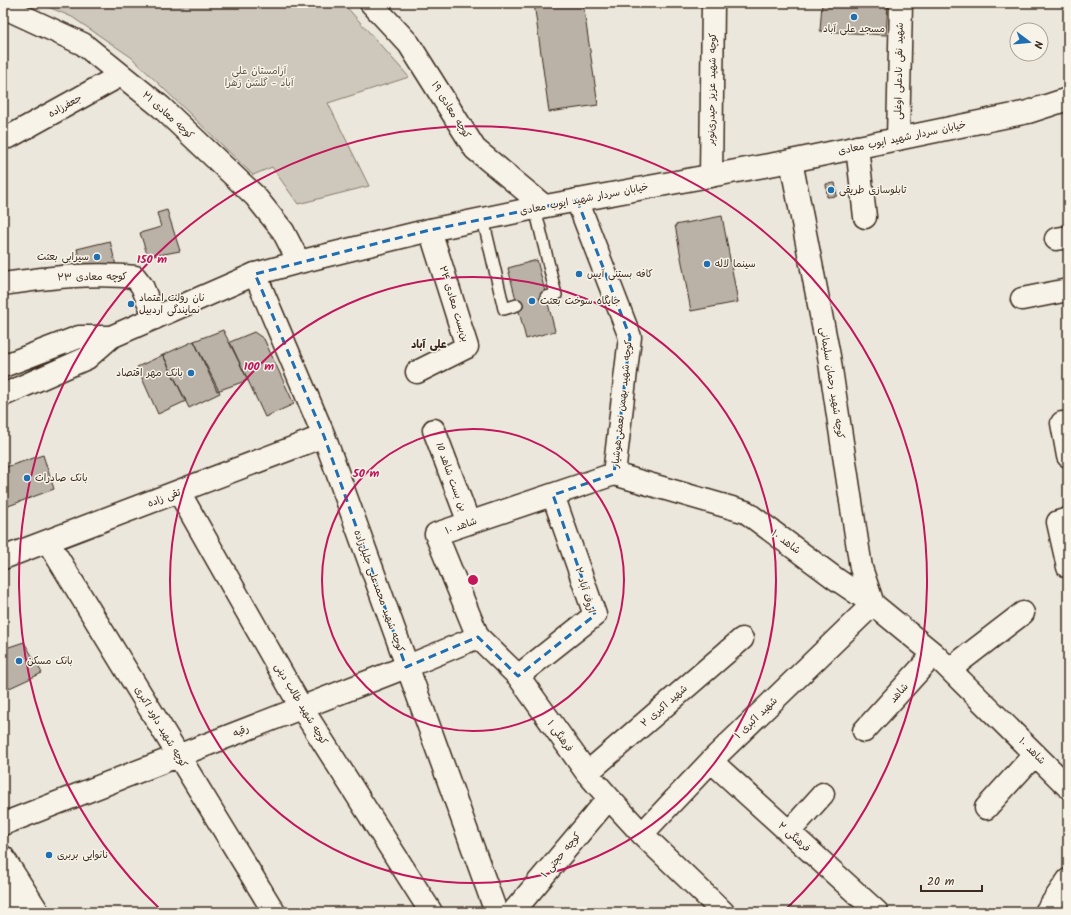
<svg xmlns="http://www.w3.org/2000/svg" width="1071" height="915" viewBox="0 0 1071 915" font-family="Kalam,'Playpen Sans Arabic',sans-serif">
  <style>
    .green { fill: #cec8bc; stroke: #84796d }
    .building { fill: #bab2a7; stroke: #3b2a1e }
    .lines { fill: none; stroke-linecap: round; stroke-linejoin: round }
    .service-casing { stroke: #3b2a1e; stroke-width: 14 }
    .minor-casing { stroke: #3b2a1e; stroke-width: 25 }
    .secondary-casing { stroke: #3b2a1e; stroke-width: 25 }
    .primary-casing { stroke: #3b2a1e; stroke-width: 25 }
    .service { stroke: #f7f3e8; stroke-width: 11 }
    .minor { stroke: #f7f3e8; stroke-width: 22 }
    .secondary { stroke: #f7f3e8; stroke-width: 22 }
    .primary { stroke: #f7f3e8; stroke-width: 22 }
    .marked { fill: none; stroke: #1f6fb2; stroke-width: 3; stroke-dasharray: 8 5; stroke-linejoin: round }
    .ring { fill: none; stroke: #c2185b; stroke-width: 2 }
    .poi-dot { fill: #1f6fb2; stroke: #f7f3e8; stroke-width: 1.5 }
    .labels { text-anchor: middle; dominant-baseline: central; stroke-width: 3; stroke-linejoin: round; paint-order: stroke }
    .poi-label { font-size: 10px; fill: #3b2a1e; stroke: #f7f3e8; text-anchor: start }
    .park-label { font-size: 10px; fill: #605246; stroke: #f7f3e8 }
    .street-label { font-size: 10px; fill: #3b2a1e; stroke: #f7f3e8 }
    .neighbourhood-label { font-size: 11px; font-weight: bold; fill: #3b2a1e; stroke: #f7f3e8 }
    .centre { fill: #c2185b; stroke: #f7f3e8; stroke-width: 2 }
    .ring-label { font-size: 12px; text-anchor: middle; font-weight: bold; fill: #c2185b; stroke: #f7f3e8; stroke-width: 3; stroke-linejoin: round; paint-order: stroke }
  </style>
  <rect width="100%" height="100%" fill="#ece7dc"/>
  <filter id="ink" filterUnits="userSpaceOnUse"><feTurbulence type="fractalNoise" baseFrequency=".025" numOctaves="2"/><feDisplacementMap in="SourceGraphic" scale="8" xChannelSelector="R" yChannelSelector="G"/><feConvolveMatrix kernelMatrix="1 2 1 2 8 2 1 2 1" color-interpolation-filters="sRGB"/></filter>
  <g filter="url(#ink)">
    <path class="green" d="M39,3H343L409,77L328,103L369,186L298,204L272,167L253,175L131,57L72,17Z"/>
    <path class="building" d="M534,3H583L598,105L549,112Z
      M822,3H888L886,35L820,31Z
      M835,183L837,196L827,197L826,184Z
      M167,210L180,251L148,257L140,233L161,227L157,213Z
      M722,216L738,302L691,311L675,225Z
      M110,241L116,266L83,274L77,249Z
      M537,260L555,331L526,339L508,268Z
      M223,330L248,380L217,391L194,341Z
      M254,332L264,339L294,404L265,417L230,342Z
      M194,341L220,393L189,408L163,355Z
      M163,355L186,401L158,414L137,367Z
      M43,455L54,489L3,508V468Z
      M24,642L42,673L3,691V649Z"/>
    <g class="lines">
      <defs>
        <path id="service" d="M535,208L556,295L546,297
          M483,219L504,309L517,305"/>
        <path id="minor" d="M371,3L409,44L475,149L544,206
          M3,7L83,44L161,107L255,196L283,231L299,262
          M9,137L121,75
          M898,139L901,3
          M857,147L865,217
          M711,176L713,3
          M577,200L630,337L614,474
          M1056,239L1068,237
          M255,274L324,436L496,912
          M3,284C45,278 93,272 135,277L142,286L155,318
          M1022,299L1068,290
          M417,372L467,347L430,230
          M1062,423L1068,456
          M434,430L469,523
          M179,492L301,707L431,912
          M1068,519L1058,522L1068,567
          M48,542L274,912
          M3,558L324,436
          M950,669L1023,613
          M518,676L595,615L553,495
          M864,731L934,654
          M711,761L877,912
          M587,773L742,639
          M986,808L1035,754
          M3,824L406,667L478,637
          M789,832L823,794
          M642,834L711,761L873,604L861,568L829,356L791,161
          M513,912L609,798
          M723,912L642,834L609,798L587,773L518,676L478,637L436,534L614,474L746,512L836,579L873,604L934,654L1068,787
          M1046,912L1068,880"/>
        <path id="secondary" d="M3,366L79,337H111
          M3,395L87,358L111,337L255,274L299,262L430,230L535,208L791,161L1028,112L1068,99"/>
        <path id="primary" d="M3,857L38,912
          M3,894L14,912"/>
      </defs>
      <use href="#service" class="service-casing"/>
      <use href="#minor" class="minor-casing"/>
      <use href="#secondary" class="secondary-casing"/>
      <use href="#primary" class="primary-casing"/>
      <use href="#service" class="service"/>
      <use href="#minor" class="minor"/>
      <use href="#secondary" class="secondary"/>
      <use href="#primary" class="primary"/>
    </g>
  </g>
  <path class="marked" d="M577,200L630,337L614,474L553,495L595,615L518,676L478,637L406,667L324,436L255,274L430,230Z"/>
  <g class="ring">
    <circle cx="473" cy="580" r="151"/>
    <circle cx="473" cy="580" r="303"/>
    <path d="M160 909A454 454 0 1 1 786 909"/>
  </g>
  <g class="poi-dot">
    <circle cx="854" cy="17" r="4"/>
    <circle cx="831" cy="190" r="4"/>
    <circle cx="97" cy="257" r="4"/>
    <circle cx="707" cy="264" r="4"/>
    <circle cx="579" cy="274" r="4"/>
    <circle cx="532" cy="301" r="4"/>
    <circle cx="131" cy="304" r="4"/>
    <circle cx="191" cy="373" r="4"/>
    <circle cx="27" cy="478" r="4"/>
    <circle cx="19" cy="661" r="4"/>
    <circle cx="49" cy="855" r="4"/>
  </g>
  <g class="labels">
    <g class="poi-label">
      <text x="854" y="29" text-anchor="middle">مسجد علی آباد</text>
      <text x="839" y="190">تابلوسازی طریقی</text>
      <text x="89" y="257" text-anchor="end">سیرابی بعثت</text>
      <text x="715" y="264">سینما لاله</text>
      <text x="587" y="274">کافه بستنی آیس</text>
      <text x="139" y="298">نان رولت اعتماد<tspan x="139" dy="12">نمایندگی اردبیل</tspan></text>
      <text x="540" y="301">جایگاه سوخت بعثت</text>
      <text x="183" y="373" text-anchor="end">بانک مهر اقتصاد</text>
      <text x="35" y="478">بانک صادرات</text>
      <text x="27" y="661">بانک مسکن</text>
      <text x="57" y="855">نانوایی بربری</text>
    </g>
    <g class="park-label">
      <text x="259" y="71">آرامستان علی<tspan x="259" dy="12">آباد - گلشن زهرا</tspan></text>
    </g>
    <g class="street-label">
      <text transform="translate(899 71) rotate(-89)">شهید نقی نادعلی اوغلی</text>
      <text transform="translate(712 89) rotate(-89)">کوچه شهید عزیز حیدری‌نوبر</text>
      <text transform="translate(65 106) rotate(-29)">جعفرزاده</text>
      <text transform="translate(451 110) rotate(58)">کوچه معادی ۱۹</text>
      <text transform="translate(168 115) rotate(42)">کوچه معادی ۲۱</text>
      <text transform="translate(902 138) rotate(-12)">خیابان سردار شهید ایوب معادی</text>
      <text transform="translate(584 199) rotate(-11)">خیابان سردار شهید ایوب معادی</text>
      <text transform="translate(92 277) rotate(-1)">کوچه معادی ۲۳</text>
      <text transform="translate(454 304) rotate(73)">بن‌بست معادی ۲۴</text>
      <text transform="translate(832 383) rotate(81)">کوچه شهید رحمان سلیمانی</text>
      <text transform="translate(622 404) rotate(-84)">کوچه شهید بهمن نعمتی‌هوشیار</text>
      <text transform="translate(451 477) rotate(70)">بن بست شاهد 10</text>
      <text transform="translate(164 498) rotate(-21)">تقی زاده</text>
      <text transform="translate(461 526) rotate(-19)">شاهد ۱۰</text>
      <text transform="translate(786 542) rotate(37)">شاهد ۱۰</text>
      <text transform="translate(585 590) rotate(73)">اروف آباد ۲</text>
      <text transform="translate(379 591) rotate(70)">کوچه شهید محمدعلی جلیل‌زاده</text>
      <text transform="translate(899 693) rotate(-48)">شاهد</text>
      <text transform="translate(301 704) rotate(59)">کوچه شهید طالب دینی</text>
      <text transform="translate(664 706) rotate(-41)">شهید اکبری ۲</text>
      <text transform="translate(756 718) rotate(-44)">شهید اکبری ۱</text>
      <text transform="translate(161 727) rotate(59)">کوچه شهید داود اکبری</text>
      <text transform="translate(241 731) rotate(-21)">رقیه</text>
      <text transform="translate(560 736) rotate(54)">فرهنگی ۱</text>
      <text transform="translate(1032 751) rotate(45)">شاهد ۱۰</text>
      <text transform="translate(794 837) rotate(42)">فرهنگی ۲</text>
      <text transform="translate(561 855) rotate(-50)">کوچه حجتی ۱</text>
    </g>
    <g class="neighbourhood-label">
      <text x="429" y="345">علی آباد</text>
    </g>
  </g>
  <circle cx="473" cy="580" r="6" class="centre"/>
  <g class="ring-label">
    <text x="152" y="263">150 m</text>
    <text x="259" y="370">100 m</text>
    <text x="366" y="477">50 m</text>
  </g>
  <rect width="1071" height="915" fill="none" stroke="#f7f3e8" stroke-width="16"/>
  <rect x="8" y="8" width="1055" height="899" fill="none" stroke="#3b2a1e" stroke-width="1.5" filter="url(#ink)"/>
  <g transform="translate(1029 42) rotate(106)"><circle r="19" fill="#f7f3e8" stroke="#aca397"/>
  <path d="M0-3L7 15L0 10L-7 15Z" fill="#1f6fb2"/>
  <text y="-6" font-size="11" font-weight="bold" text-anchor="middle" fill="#3b2a1e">N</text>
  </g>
  <path d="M921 885v6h61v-6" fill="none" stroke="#3b2a1e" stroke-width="2"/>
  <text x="927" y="885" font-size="12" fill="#3b2a1e" stroke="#f7f3e8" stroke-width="3" paint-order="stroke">20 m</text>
</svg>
